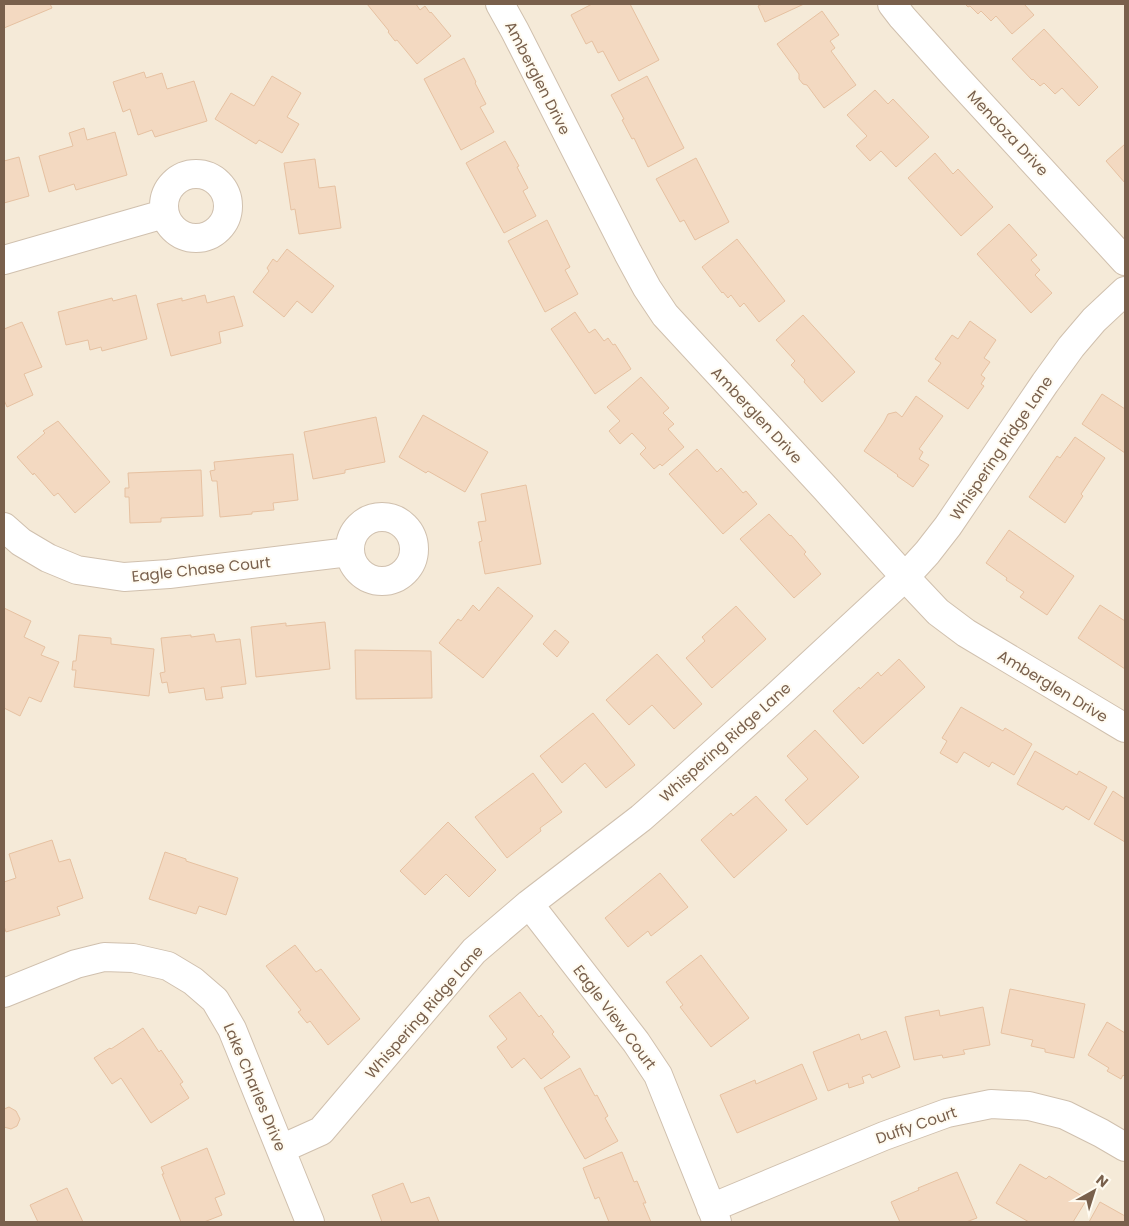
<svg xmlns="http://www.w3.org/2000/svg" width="1129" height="1226" viewBox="0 0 1129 1226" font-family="Poppins,sans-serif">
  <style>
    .residential { fill: #f5ead8 }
    .building { fill: #f3d9c1; stroke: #e6c1a1 }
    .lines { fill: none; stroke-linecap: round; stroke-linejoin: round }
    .street-casing { stroke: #d0c0ae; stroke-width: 30 }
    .street { stroke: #fff; stroke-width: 28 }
    .labels { text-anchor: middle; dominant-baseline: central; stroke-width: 4; stroke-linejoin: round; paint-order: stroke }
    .street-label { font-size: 15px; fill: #79604c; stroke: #fffbf1 }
  </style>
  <rect width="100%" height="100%" fill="#fdf7ea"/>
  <path class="residential" d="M4,4H1125V1222H4Z"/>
  <path class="building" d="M4,4H50L52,8L4,28Z
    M367,4H416L420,10L425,6L430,13L431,12L451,36L417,64L397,40L395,41L388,32L389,31Z
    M592,4H630L659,60L619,81L603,51L598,53L592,41L586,44L571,15Z
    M762,4H804L765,22L758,6Z
    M965,4H1024L1034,15L1012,34L996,16L991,21L981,11L978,14L970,6L968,7Z
    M822,11L839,35L830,41L835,48L831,51L856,85L824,108L807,85L803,84L799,79V74L777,44Z
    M1044,29L1098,87L1079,106L1062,88L1055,94L1044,83L1040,86L1033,79L1032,80L1012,59Z
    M464,58L476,82L475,83L486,104L480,107L494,132L461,150L424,79Z
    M144,72L146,78L162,73L167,89L194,81L207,121L155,137L152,130L138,135L130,109L123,112L113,82Z
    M272,76L301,93L287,117L299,124L282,153L259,140L256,144L215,119L231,93L254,106Z
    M647,76L684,148L648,167L634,138L632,139L622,120L624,119L611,95Z
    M875,90L888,104L893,99L929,137L896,167L881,151L870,161L856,146L867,136L847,115Z
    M84,128L87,140L115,132L127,175L76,190L74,184L49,192L39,156L73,146L69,133Z
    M505,141L519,166L517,167L528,188L523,191L536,216L504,233L466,163Z
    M1125,144V183L1106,161Z
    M935,153L953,174L958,169L993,207L961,236L908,178Z
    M19,157L29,196L4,203V161Z
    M696,158L729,222L695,240L684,220L680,222L656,179Z
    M315,159L319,188L335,186L341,228L299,234L295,209L291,210L284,163Z
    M547,220L570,267L565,270L578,294L545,312L508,241Z
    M1009,224L1037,255L1031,260L1040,270L1035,275L1052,293L1031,313L977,254Z
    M737,239L785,301L759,322L744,303L740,307L731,295L728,298L723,292L722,293L702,267Z
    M287,249L334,286L312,313L297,301L284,317L253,292L269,271L267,268L273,259L277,262Z
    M136,295L147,339L102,351L101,347L90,350L88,340L66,345L58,312L112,298L113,301Z
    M205,295L207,303L234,296L243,326L219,332L221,343L171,356L157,304L182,298V301Z
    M575,312L589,333L595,329L604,341L608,338L613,345L615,344L631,369L595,394L551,329Z
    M803,315L855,372L822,402L804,382L805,380L791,365L795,361L776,340Z
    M970,321L996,340L984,358L990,362L981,375L985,378L981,384L984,386L968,409L928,381L941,363L935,359L952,335L958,339Z
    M22,322L42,367L24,374L33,395L7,407L4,400V329Z
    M641,377L669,408L663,413L674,424L668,429L684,447L662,466L660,464L654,469L640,454L646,448L632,433L620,444L609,431L620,421L607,407Z
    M1102,394L1125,409V453L1082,424Z
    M916,396L943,416L919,449L923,452L919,459L929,465L913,487L897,476L898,475L864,451L884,422L888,414L896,412L902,417Z
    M423,415L488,452L465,492L428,471L426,473L399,457Z
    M376,417L385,462L345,470V473L313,479L304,432Z
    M58,421L110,482L75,513L58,493L54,496L34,473L33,475L17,457L45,433L43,431Z
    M1075,437L1105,458L1081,494L1083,496L1065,523L1029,497L1057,456L1060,458Z
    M697,449L717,472L721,468L743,493L746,491L757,504L723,534L669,474Z
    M293,454L298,500L273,503L274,510L252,512V514L220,517L217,481H212L210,471L215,470L214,462Z
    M201,470L203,516L161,518V522L130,523L129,497H125V488H129L128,473Z
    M526,485L541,564L485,574L479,542L482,541L478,522L486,521L481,494Z
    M769,514L790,536L791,535L806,552L804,554L821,574L794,598L740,539Z
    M1009,530L1074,576L1047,615L1020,597L1024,592L1006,580L1007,578L986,563Z
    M498,587L533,616L483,678L439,643L458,619L461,621L473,605L479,611Z
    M1100,605L1125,621V669L1078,638Z
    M736,606L766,639L712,688L686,658L705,641L702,637Z
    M4,608L31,621L24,637L45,647L41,655L59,662L41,702L29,697L20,716L4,708Z
    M325,622L330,669L256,677L251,627L286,623V626Z
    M555,630L569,642L557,657L543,644Z
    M214,634L216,642L240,639L246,684L221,687L223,698L206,700L204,688L169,693L167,682L162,683L160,673L165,672L161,638L191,635V637Z
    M79,635L111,638V644L154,649L149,696L74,687L76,670H72L73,661H76Z
    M355,650L431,651L432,698L356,699Z
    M657,654L702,704L674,729L652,705L629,725L606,700Z
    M899,659L925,687L863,744L833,711L859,687L860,689L878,672L881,676Z
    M961,707L1003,731L1005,728L1032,744L1014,775L992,762L989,767L964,752L957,763L940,753L947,741L942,738Z
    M593,713L635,765L606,788L585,763L562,783L540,756Z
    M815,730L859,777L807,825L785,800L808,779L787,756Z
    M1035,751L1077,775L1079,771L1107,787L1089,820L1066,806L1063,810L1017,784Z
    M533,773L562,812L540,828L541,831L507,858L475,817Z
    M1113,791L1125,799V842L1094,824Z
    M756,796L787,830L734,878L701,840L731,813L733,816Z
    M448,822L496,870L469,897L446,874L425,895L400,871Z
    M52,840L59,862L70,859L83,898L57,907L60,915L6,932L4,926V882L16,878L9,854Z
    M165,852L186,859V861L238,878L226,915L199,906L196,914L149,899Z
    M660,873L688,907L651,936L648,931L628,947L605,918Z
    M295,945L316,972L321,969L360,1019L328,1045L310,1021L307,1023L298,1012L301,1010L266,966Z
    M701,955L749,1018L711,1047L680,1007L683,1005L666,982Z
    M1010,989L1085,1004L1074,1058L1045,1052V1049L1031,1046L1033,1040L1001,1033Z
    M520,992L539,1017L541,1015L554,1032L552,1034L570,1057L541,1079L524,1058L512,1068L497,1047L507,1039L489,1016Z
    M983,1007L990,1045L963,1050L965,1054L943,1058L942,1055L914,1060L905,1017L939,1010L940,1016Z
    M1107,1022L1125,1033V1077L1123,1075L1121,1079L1107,1071L1109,1068L1088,1055Z
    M143,1028L159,1052L161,1050L183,1082L180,1084L189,1098L151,1123L121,1078L112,1084L94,1058L110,1048L111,1049Z
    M886,1031L900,1067L872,1078L870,1074L862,1077L864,1083L849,1088L848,1083L828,1091L813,1052L859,1034L861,1040Z
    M802,1064L817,1099L737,1133L720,1095L755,1080L756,1084Z
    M580,1068L595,1096L597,1095L608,1116L605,1118L618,1141L585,1159L544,1088Z
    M9,1107L16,1111L20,1119L17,1126L11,1129L4,1127V1109Z
    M207,1148L225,1194L215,1198L222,1215L204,1222H181L162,1174H164L161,1167Z
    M622,1152L634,1182L637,1181L646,1203H643L651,1222H609L599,1197L595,1199L583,1168Z
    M1020,1164L1046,1179L1049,1176L1087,1199L1073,1222H1029L996,1203Z
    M957,1172L977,1218L966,1222H900L891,1202L919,1190L918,1188Z
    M403,1183L411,1203L429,1197L439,1222H382L372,1195Z
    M67,1188L83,1222H38L30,1205Z
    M1100,1202L1125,1216V1222H1089Z"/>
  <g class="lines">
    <defs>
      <path id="street" d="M500,4L515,31L628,253L647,288L665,315L825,488L905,577L938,612L966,633L1125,728
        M892,4L902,17L953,74L1125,261
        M164 206a32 32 0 1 1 64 0a32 32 0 1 1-64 0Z
        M4,260L164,214
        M350 549a32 32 0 1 1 64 0a32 32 0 1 1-64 0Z
        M4,527L21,542L48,558L77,570L124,577L169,574L349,552
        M529,904L636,1042L658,1075L717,1222
        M4,993L76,964L104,957L133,958L168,966L193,981L215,1000L232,1029L310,1222
        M281,1149L321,1131L474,951L529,904L641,818L666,796L780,693L905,577L927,553L948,526L1045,383L1071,347L1094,320L1125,291
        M711,1208L884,1136L947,1113L991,1104L1029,1106L1065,1115L1101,1133L1125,1147"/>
    </defs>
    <use href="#street" class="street-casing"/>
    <use href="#street" class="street"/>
  </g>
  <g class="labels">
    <g class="street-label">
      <text transform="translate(538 78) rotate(63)">Amberglen Drive</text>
      <text transform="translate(1008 133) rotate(47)">Mendoza Drive</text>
      <text transform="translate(757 415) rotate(47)">Amberglen Drive</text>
      <text transform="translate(1001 448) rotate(-56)">Whispering Ridge Lane</text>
      <text transform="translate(201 569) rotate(-6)">Eagle Chase Court</text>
      <text transform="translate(1053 686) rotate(31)">Amberglen Drive</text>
      <text transform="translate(725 742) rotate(-42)">Whispering Ridge Lane</text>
      <text transform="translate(424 1012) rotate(-49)">Whispering Ridge Lane</text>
      <text transform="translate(615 1017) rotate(53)">Eagle View Court</text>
      <text transform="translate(255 1087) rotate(67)">Lake Charles Drive</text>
      <text transform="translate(916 1125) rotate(-19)">Duffy Court</text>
    </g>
  </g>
  <rect width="1129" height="1226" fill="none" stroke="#79604c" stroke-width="10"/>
  <g transform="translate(1094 1191) rotate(39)" stroke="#fffbf1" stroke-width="4" paint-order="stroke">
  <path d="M0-4L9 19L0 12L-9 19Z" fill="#79604c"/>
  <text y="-8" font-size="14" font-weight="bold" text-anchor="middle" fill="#79604c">N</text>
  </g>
</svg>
